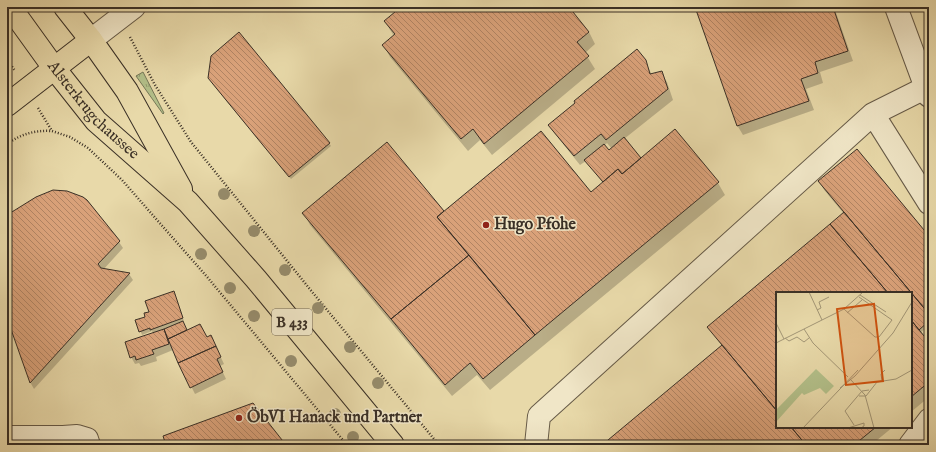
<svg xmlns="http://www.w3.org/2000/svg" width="936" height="452" viewBox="0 0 936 452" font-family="'IM FELL English',serif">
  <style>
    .grass { fill: url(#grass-tufts); stroke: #767858 }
    .shadow { fill: #0003; fill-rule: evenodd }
    .building { fill: url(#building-back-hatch); stroke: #3a3026 }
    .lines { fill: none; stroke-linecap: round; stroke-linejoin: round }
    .minor-casing { stroke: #665a47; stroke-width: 24 }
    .major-casing { stroke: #3a3026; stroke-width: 24 }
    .path { stroke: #3a3026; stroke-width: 2.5; stroke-dasharray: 1 2; stroke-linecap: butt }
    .minor { stroke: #f0e6c7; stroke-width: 22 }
    .major { stroke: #e8d9a9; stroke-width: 22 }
    .tree { fill: #968c6c }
    .poi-dot { fill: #8f2418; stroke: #f0e6c7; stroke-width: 1.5 }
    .labels { text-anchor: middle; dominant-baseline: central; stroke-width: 3; stroke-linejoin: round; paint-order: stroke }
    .shield { fill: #f0e6c7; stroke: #716756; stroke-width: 1 }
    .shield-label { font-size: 15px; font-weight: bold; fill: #3a3026 }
    .street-label { font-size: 16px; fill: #3a3026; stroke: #f0e6c7 }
    .poi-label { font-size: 16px; font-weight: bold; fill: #3a3026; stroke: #f0e6c7; text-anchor: start }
    .inset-road { fill: none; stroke: #a29575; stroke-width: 1 }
    .view { fill: #ce5310; fill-opacity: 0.15; stroke: #ce5310; stroke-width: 2 }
    .inset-edge { fill: none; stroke: #3a3026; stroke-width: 2 }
  </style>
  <defs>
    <pattern id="grass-tufts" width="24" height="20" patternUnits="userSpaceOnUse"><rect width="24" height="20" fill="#b3c08a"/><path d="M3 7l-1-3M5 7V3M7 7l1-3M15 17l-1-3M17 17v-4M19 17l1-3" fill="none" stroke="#939c71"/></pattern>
    <pattern id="building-back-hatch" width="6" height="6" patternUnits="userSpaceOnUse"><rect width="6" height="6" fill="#d9a179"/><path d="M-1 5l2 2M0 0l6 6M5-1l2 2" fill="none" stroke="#b18463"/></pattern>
  </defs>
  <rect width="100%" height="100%" fill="#e8d9a9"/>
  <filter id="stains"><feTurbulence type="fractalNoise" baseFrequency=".005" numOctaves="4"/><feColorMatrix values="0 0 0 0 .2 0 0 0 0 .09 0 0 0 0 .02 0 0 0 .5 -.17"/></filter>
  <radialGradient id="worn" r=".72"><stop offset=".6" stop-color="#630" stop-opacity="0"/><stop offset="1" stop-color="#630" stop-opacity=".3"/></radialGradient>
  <path class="grass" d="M143,72L164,113L163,114L136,76Z"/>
  <path class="shadow" d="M403,7H568L589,32L595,44L585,53L595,69L492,155L480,140L468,151L390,57L384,45L394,36L385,22Z
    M696,7H834L853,61L820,72L823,83L806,89L814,110L743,135L737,125Z
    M645,61L652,75L661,72L667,82L673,100L624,139L641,159L675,131L718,183L725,195L490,390L477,375L452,396L310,225L304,213L387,144L444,212L591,193L603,183L586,161L580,165L555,134L549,125ZM607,143L612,149L609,152L604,146Z
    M211,82L329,143L331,146L291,179Z
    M819,182L929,237V326L920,333L929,343V397L911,412V293H777V427H893L871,445H604L722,346L709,327L844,214L825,191Z
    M7,216L119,242L123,248L103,270L129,274L133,280L34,389L30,382L7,315V251L13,246L7,233Z
    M175,295L184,321H183L187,331L207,338L214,343L224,364L220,366L226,379L195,394L173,350L156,357L157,361L141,366L139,363L135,364L131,357L153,333L152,331L142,335L137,321L146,317L150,312Z"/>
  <path class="building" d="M401,7H569L589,32L577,42L589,56L484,144L473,129L461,139L382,45L395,34L384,21Z
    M695,7H833L848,51L815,62L818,73L801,79L809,101L737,126Z
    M239,32L330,143L289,177L208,78L211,56Z
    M637,49L646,60L650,74L662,71L668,89L606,140L601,134L574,156L548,125L575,103L574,101Z
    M675,129L719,182L535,335L437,217L541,131L591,192L618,169L622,174Z
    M624,137L641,158L622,174L618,169L603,182L584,160L604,144L609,150Z
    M387,142L444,211L437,217L469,255L391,319L302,213Z
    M857,149L929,236V314L818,181Z
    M53,190L67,191L83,197L87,200L120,241L98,264L101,268L130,273L30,383L7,318V250L12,246L7,236V215L36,197Z
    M844,212L929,314V321L919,330L911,320V293H888L830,224Z
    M830,224L888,293H777V411L707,327Z
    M469,255L535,335L483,379L470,363L445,385L391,319Z
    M174,291L183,318L150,330V328L139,332L135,320L145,317L144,313L149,312L145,301Z
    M911,320L929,342V382L911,397Z
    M183,321L187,330L168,339L164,329Z
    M200,324L207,337L211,335L216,346L178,363L168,339Z
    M164,329L169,344L152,350L154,354L136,360L135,356L130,358L125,342Z
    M722,345L777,411V427H791L806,445H602Z
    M216,346L221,357L217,359L223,372L190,388L178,363Z
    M253,403L286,445H166L163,436Z
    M791,427H876L854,445H806Z"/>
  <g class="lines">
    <defs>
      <path id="minor" d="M896,7L929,96
        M91,40L134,7
        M873,114L929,203
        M7,437H63L77,436L87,439L89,445
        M536,445L539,416L873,114L925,88
        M910,445L929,420"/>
      <g id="major">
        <path id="s1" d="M10,7L54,68L96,121L188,202L256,279L393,445"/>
        <path d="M65,7L91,40L127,91L181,189"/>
        <path d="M7,105L91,40"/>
      </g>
    </defs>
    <use href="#minor" class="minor-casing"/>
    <use href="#major" class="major-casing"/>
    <path class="path" d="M130,37L155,85L191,142L313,293L439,445
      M7,59L15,71
      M38,108L52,131L70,137L88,148L122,180L208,278L347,445
      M7,144C21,134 35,130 52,131"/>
    <use href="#minor" class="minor"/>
    <use href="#major" class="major"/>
  </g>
  <g class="tree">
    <circle cx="224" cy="194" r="6"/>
    <circle cx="254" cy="231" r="6"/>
    <circle cx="201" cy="254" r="6"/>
    <circle cx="285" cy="270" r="6"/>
    <circle cx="230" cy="288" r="6"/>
    <circle cx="318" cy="308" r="6"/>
    <circle cx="254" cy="316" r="6"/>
    <circle cx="350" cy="347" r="6"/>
    <circle cx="291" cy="361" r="6"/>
    <circle cx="378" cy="383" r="6"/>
    <circle cx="335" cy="414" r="6"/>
    <circle cx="353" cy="437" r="6"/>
  </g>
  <g class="poi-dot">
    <circle cx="486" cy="225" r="4"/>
    <circle cx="239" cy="418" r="4"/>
  </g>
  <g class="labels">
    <rect class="shield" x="272" y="309" width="40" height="26" rx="3"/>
    <g class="shield-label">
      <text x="292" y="322">B 433</text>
    </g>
    <g class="street-label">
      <text stroke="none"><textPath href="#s1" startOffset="133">Alsterkrugchaussee</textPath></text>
    </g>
    <g class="poi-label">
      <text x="494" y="225">Hugo Pfohe</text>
      <text x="247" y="418">ÖbVI Hanack und Partner</text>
    </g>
  </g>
  <g transform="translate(776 292)">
    <rect width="136" height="136" fill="#e8d9a9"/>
    <path d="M40,77L58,94L50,102L44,96L28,103L26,101L0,130V118Z" fill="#b3c08a"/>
    <path class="inset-road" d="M33,0L46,28M84,3L110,20M68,17L99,45H103L116,28L83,5M41,18L45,16L43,10L53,5M71,21L86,8M0,31L8,47M28,37L37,51L72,85M9,46L13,49L21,45L28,50L33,46M0,51L68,17L87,0M74,87L89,103L98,136M106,89L105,82L109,78M64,96L79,84L117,41L136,10M83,104H90L101,90L120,87L136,78M78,133L69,119L86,99L93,98M27,136L82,78M72,136L88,131V134L85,136"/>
    <path class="view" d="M98,12L107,89L70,93L61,17Z"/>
    <rect width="136" height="136" class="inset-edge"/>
  </g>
  <rect width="936" height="452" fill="none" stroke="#e8d9a9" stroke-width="24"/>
  <rect x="8" y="8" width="920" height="436" fill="none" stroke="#3a3026" stroke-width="2"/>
  <rect x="12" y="12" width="912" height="428" fill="none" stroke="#3a3026"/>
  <rect width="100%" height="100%" filter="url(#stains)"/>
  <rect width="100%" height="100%" fill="url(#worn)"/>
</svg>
